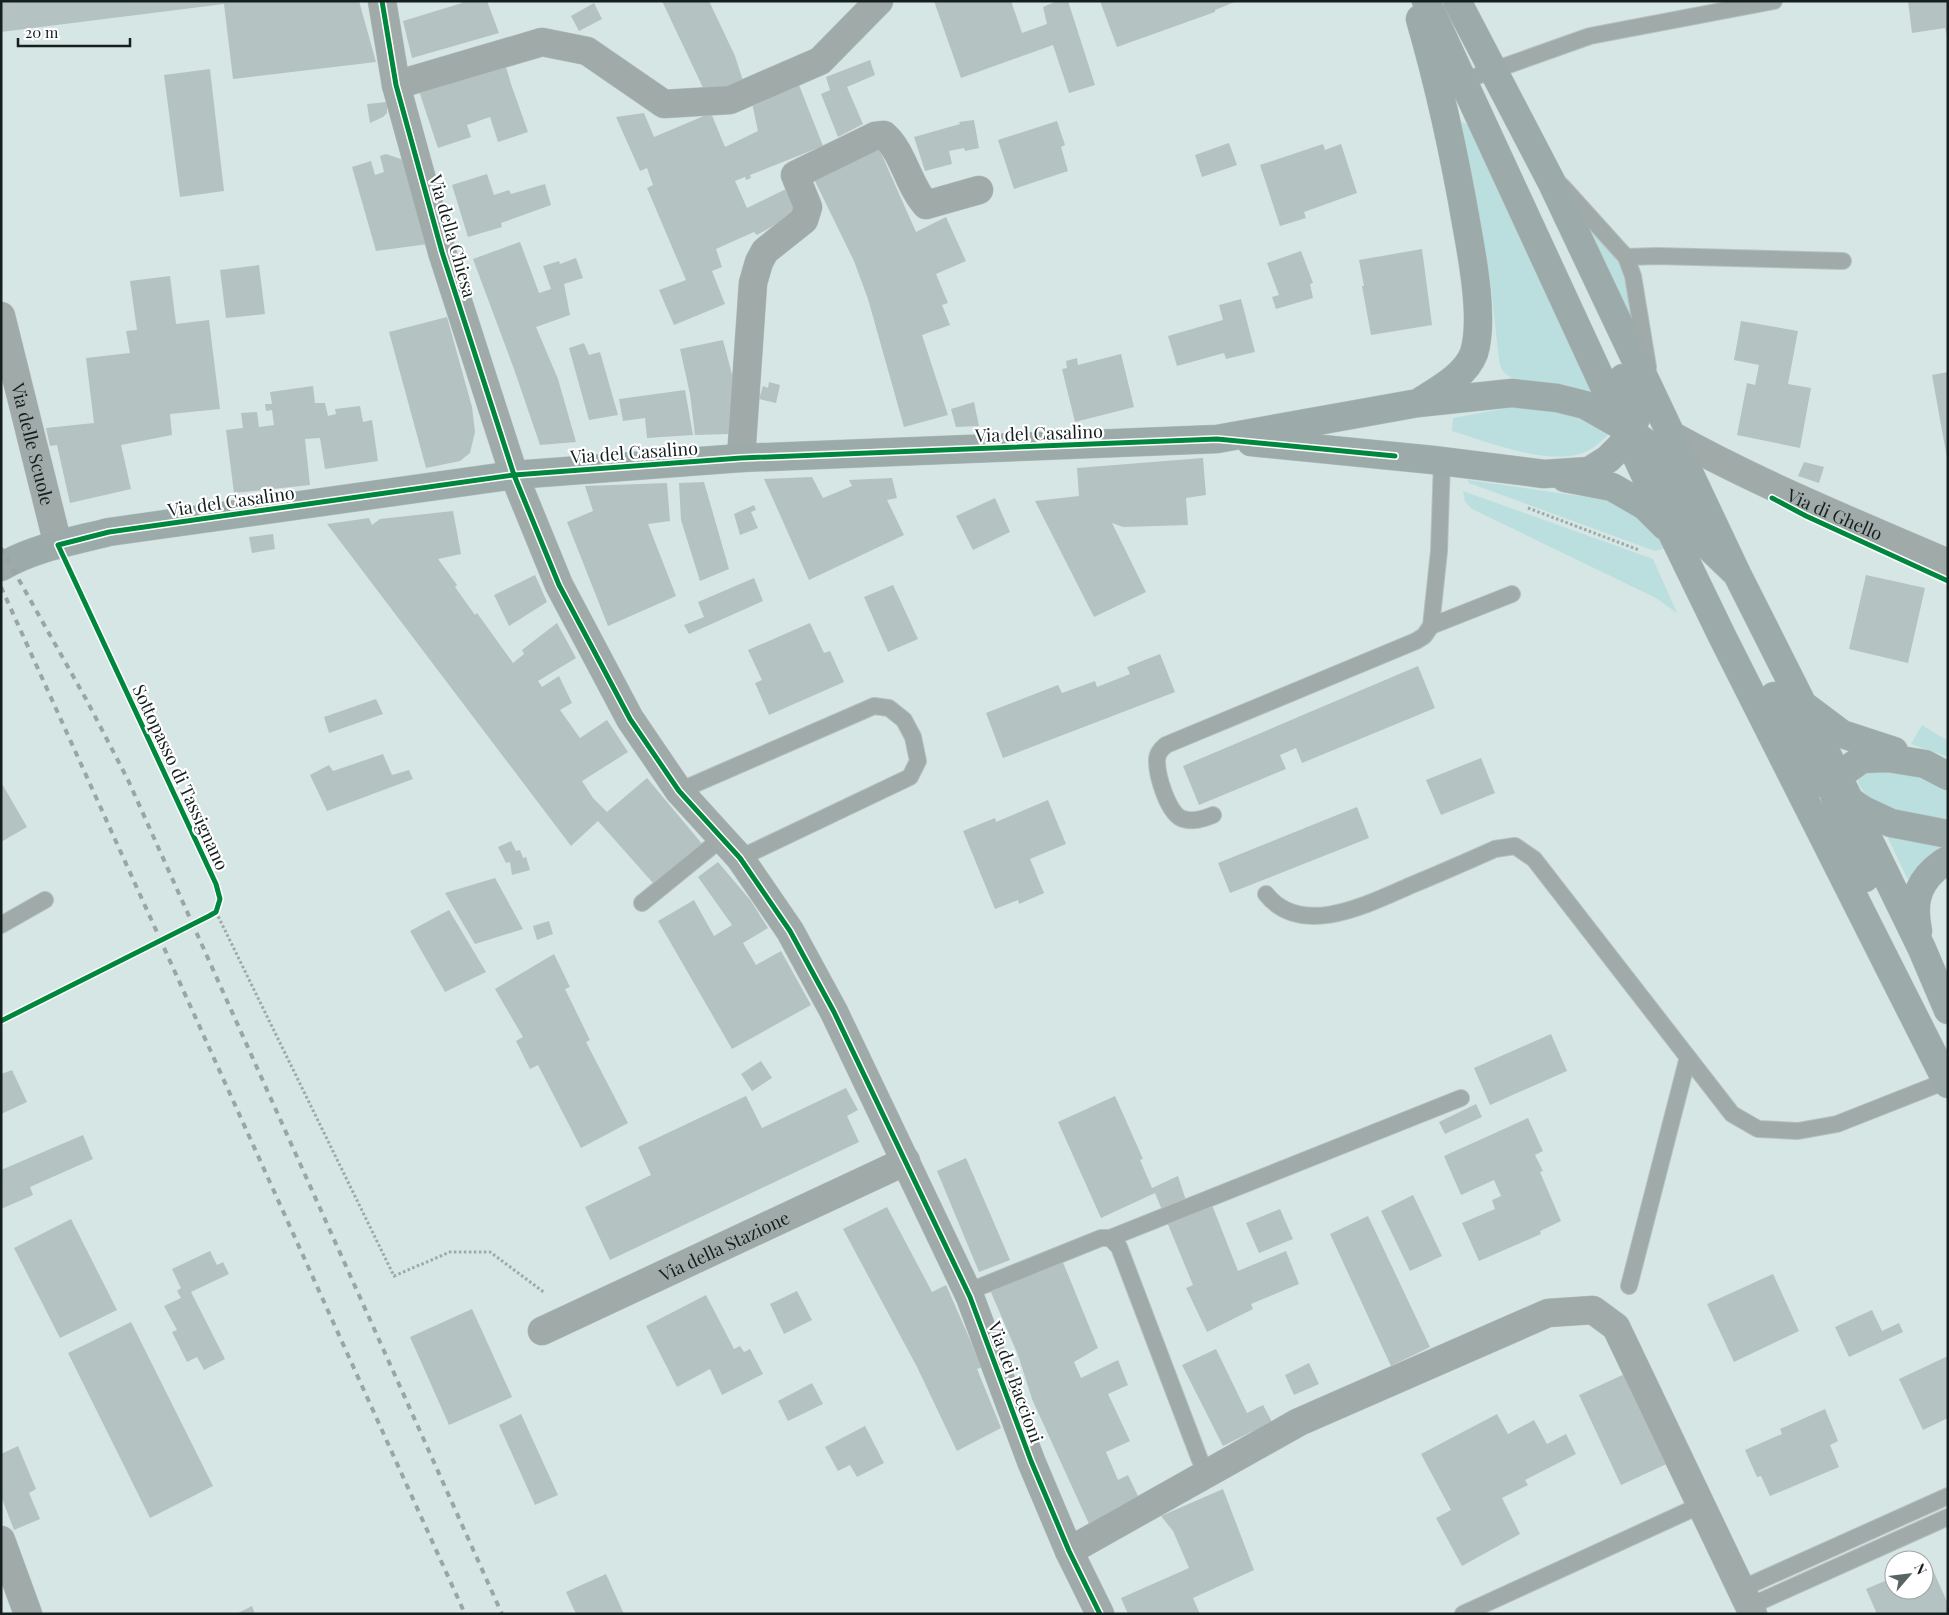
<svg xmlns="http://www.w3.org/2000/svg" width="1949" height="1615" viewBox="0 0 1949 1615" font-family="'Playfair Display',serif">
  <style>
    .green { fill: #bbdfde }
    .building { fill: #b5c2c2 }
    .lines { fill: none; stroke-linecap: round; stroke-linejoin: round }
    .lane-casing { stroke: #b4c1c0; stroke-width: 18 }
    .street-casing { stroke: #b4c1c0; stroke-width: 29 }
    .secondary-casing { stroke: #b4c1c0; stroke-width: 29 }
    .path { stroke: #9da8a7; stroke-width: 3; stroke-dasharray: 2.5 2.5; stroke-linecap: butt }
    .lane { stroke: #9faaa9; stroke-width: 16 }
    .street { stroke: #9faaa9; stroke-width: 28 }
    .secondary { stroke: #9caaa9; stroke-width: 28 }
    .rail { stroke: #9aa5a4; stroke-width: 4; stroke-dasharray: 6 6; stroke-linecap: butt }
    .cycleway-casing { stroke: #fff; stroke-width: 8 }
    .cycleway { stroke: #00873e; stroke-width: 5 }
    .labels { text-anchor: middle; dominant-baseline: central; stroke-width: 4.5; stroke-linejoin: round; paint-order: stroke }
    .street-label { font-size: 18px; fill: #141f1e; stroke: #fff }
  </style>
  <rect width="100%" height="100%" fill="#d5e6e5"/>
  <path class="green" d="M1461,122L1468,124L1601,401L1573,389L1513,378C1503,374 1501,370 1499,360L1490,278L1458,127Z
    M1586,223L1619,258L1632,310L1630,323Z
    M1529,407L1560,413L1585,420L1609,434C1603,439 1598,445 1591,449C1557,470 1488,442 1452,431L1453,418L1508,408Z
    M1468,480L1614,501C1635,511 1652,528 1665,548L1655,551L1469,483Z
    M1463,491L1653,559L1677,613L1656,598L1472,509L1465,502Z
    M1922,725L1948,741V757L1911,744Z
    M1869,769C1898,772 1922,774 1948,789V819C1920,814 1866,812 1857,779Z
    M1886,834L1947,848L1909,882Z"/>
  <path class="building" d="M1,1H359L376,62L233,79L224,4L1,32Z
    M462,1H487L499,33L412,58L403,21L462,3Z
    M662,1H709L735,56L744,84L706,94Z
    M934,1H1011L1022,33L1047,24L1043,7L1057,1H1068L1095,85L1069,93L1053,45L961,78Z
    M1100,1H1237L1215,10V12L1117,47Z
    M1908,1H1948V40L1945,28L1912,33Z
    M594,3L602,19L579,31L571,16Z
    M504,60L511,84L528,132L498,142L490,117L467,125L471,137L438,148L418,88Z
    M870,60L875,75L847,87L863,124L838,137L821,94L830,90L826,77Z
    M210,69L224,191L180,197L164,75Z
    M799,85L823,146L750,175L751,178L746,180L745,177L735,181L747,208L786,189L797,212L757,235L754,232L716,249L722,267L712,271L725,304L674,325L659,290L686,280L647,188L653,185L647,168L640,171L616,117L644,113L654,137L711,113L725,147L758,131L752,103Z
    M387,102V113L383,117L370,123L367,104Z
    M974,120L979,148L965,151L964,148L949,151L952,164L925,171L914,137L960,124L959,122Z
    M1057,121L1065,145L1061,147L1068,171L1014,189L998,140Z
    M1229,143L1237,165L1202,177L1195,155Z
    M877,144L916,232L946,217L966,261L936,274L948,303L942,305L950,325L922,335L948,415L904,427L868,299L854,261L812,175Z
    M1323,144L1325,150L1341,144L1357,193L1304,212L1306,218L1280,226L1260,165Z
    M386,154L401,159L406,166L428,244L376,251L352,167L371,161L375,175L384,172L380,156Z
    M487,174L494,195L509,190L511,194L545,184L551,205L501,223L502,227L468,237L452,185Z
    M520,242L539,293L551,289L543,266L559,261L560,264L576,258L583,278L564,284L570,315L536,327L558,379L576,442L540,445L514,369L473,259Z
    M1422,249L1432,325L1371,335L1362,286H1364L1359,260Z
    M1301,251L1313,283L1310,284L1313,298L1276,309L1272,297L1279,295L1267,263Z
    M259,265L265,314L226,318L220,270Z
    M170,276L176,324L209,320L220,409L170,414L172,435L121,445L131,489L70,503L57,445L50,446L46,428L94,423L86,358L130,353L126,331L137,330L130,281Z
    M1241,299L1255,352L1226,359L1224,353L1177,366L1168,336L1223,320L1219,305Z
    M447,317L472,407L475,432L470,453L460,461L426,468L389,332Z
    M1741,321L1798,331L1788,384L1811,388L1800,448L1737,435L1747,383L1755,385L1759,365L1734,360Z
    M723,340L735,386L729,434L695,435L690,394L680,349Z
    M584,343L589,355L600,352L618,415L589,420L569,348Z
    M1121,354L1134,407L1075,422L1062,369L1067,368L1066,361L1077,358L1078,365Z
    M1948,372V458H1947L1932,375Z
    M769,382L780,385L776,403L759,399L763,386L768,388Z
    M313,386L315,403H325L328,416L336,414L335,409L360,406L363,422L372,420L378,461L325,469L320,438L305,439L310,485L234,493L226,430L243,428L241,413L257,412L259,427L274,425L272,410L266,411L265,404H272L270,392Z
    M685,390L693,435L647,438L645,418L623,421L619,399Z
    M974,402L979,426L956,427L951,409Z
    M1203,458L1206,495L1186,498L1188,525L1123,527L1112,523L1146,592L1094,617L1035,501L1079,496L1077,468Z
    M1804,462L1824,467L1819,483L1798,476Z
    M812,477L823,498L852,486L849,480L892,478L897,498L887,500L904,535L809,580L764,479Z
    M704,482L729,569L700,581L681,520L679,483Z
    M667,483L670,521L648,524L676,596L608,626L567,522L593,511L585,486Z
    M995,498L1010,532L973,550L956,516Z
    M754,505L756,510L751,512L758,528L740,535L734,514Z
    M453,511L461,554L438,559L457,585L455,587L475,615L477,613L513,663L524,654L522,650L557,623L576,658L538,681L542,687L559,676L572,703L560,710L580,738L607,720L628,752L582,781L593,798L607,812L647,778L703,845L653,883L598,821L571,846L327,524L369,518L372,525L380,519Z
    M273,534L275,549L252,553L249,537Z
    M535,575L547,602L509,626L494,595Z
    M1866,575L1925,588L1908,663L1849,649Z
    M754,578L763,601L689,634L684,625L704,617L698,602Z
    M893,585L918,639L888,652L864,597Z
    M810,623L824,653L830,651L844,682L769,715L755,683L762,680L748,650Z
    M1160,654L1175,692L1003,758L986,713L1058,685L1062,693L1095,681L1097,687L1130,674L1127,667Z
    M1418,666L1435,708L1302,763L1296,748L1280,755L1286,769L1199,805L1183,766Z
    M376,699L383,714L329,733L324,717Z
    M383,754L392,775L409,770L413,779L327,811L310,775L329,765L333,771Z
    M1481,758L1495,793L1441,815L1426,780Z
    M1,782L27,827L1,842Z
    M1048,800L1066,844L1030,859L1044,893L1019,904L1018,900L995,909L963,831L995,818L996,822Z
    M1357,807L1369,838L1230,893L1218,863Z
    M511,841L516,851L520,850L523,858L526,857L530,870L512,875L510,862L506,863L498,847Z
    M718,862L751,901L768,928L743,943L756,965L781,951L811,1005L732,1049L658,921L694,900L714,936L732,925L698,877Z
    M495,878L523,929L475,944L445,893Z
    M449,910L486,972L445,992L410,931Z
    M549,921L553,934L537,940L533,926Z
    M554,954L570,987L565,989L590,1040L586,1042L628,1123L581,1148L538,1065L530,1069L516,1041L523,1037L495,989Z
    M1551,1034L1567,1071L1490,1105L1474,1068Z
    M761,1061L772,1078L752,1091L741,1074Z
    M12,1070L27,1102L1,1114V1074Z
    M846,1088L858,1110L847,1116L859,1142L610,1260L585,1207L651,1175L638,1147L746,1096L762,1128Z
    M1115,1096L1143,1159L1140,1160L1152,1188L1178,1176L1190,1213L1212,1205L1238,1271L1286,1251L1299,1284L1251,1304L1253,1309L1207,1332L1186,1288L1193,1285L1155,1193L1101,1218L1058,1122Z
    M1476,1104L1482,1117L1445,1134L1439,1122Z
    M1528,1118L1543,1151L1535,1155L1543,1171L1540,1172L1561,1221L1540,1231L1541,1234L1479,1261L1462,1223L1495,1209L1492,1200L1501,1196L1494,1180L1461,1195L1444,1156Z
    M83,1135L93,1159L30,1187L33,1195L1,1209V1170Z
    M966,1158L1010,1260L979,1272L937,1171Z
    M1413,1195L1442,1256L1410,1271L1381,1211Z
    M887,1207L932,1292L946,1285L982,1367L977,1369L1001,1428L957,1451L917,1367L843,1229Z
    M1280,1209L1293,1239L1259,1253L1246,1223Z
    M1368,1216L1430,1347L1391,1366L1330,1234Z
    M71,1219L117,1310L60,1338L14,1248Z
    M210,1251L217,1265L223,1262L229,1274L191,1292L225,1359L204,1370L197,1357L187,1362L172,1332L177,1330L164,1306L181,1298L177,1291L181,1288L172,1269Z
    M1062,1260L1098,1348L1074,1362L1081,1378L1118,1360L1128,1385L1108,1394L1130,1441L1106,1452L1118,1480L1128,1475L1138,1496L1089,1524L1032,1399L1018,1355L990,1290Z
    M1773,1274L1799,1331L1734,1362L1707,1304Z
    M797,1291L812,1320L784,1334L770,1304Z
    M706,1295L734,1349L740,1346L744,1352L750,1349L763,1374L722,1395L710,1369L677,1387L646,1326Z
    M472,1309L512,1397L449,1425L410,1337Z
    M1872,1310L1882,1331L1899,1323L1903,1332L1849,1357L1835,1327Z
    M131,1322L213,1486L150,1518L68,1353Z
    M1216,1349L1247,1413L1263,1405L1273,1424L1254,1433L1253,1431L1223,1446L1182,1365Z
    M1948,1356V1418L1923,1430L1899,1379Z
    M1309,1363L1319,1384L1294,1395L1285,1375Z
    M1629,1372L1671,1462L1621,1485L1579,1395Z
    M812,1383L823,1404L788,1421L778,1401Z
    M1825,1409L1838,1441L1830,1445L1839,1467L1770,1496L1761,1476L1757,1477L1745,1450L1782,1434L1780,1429Z
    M521,1414L558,1495L535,1505L499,1425Z
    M1497,1414L1508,1434L1534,1420L1547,1444L1566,1434L1576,1454L1525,1480L1528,1485L1502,1498L1520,1534L1462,1566L1436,1518L1451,1510L1421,1454Z
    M865,1426L884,1463L857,1477L850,1465L838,1471L825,1447Z
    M18,1446L36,1489L29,1493L40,1519L14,1530L1,1496V1454Z
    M1223,1489L1254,1570L1193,1598L1200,1614H1128L1121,1598L1189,1568L1173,1531L1161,1516Z
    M1929,1561L1948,1604V1614H1877L1866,1589L1894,1577V1590H1924V1563Z
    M606,1574L624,1614H576L566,1592Z
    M252,1606L255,1614H236Z"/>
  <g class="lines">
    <defs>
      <path id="lane" d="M1463,81L1590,36L1774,1
        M1562,186L1626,257L1633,276L1648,367
        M1626,257L1657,256L1843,261
        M1431,626L1512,594
        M679,791L874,706L889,708L904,720L913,737L918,761L910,777L740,858
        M1213,815C1203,819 1194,822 1183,819C1168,814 1157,776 1157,761C1157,754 1160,750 1166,745L1416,641L1424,636L1431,626L1439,551L1442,461
        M1266,894C1302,940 1372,902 1414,884C1441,873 1468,861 1495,849L1515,846L1534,859L1732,1114L1758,1129L1798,1131L1837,1124L1946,1081
        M642,903L722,838
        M1,925L45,900
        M1110,1238L1119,1247L1200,1460
        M1629,1286L1688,1057
        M967,1292L1101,1238H1110L1461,1098
        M1741,1589L1948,1496
        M1750,1606L1948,1517
        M1463,1614L1701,1505"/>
      <g id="street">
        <path d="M382,1L396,85L442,252L514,475L559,585L630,719L679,791L740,858L790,931L834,1012L970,1297L1031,1461L1069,1551L1100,1614"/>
        <path d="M396,85L542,42L587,51L664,104L730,100L820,61L879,1"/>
        <path id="s1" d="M1,316L58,545"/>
        <path id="s2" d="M1671,435C1759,484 1855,523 1948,563"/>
        <path d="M741,458L753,283L759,262L765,251L804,220L808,207L795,175L875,136L884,135C904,153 908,185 926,205L979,190"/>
        <path id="s3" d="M542,1331L906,1161"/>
        <path d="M1,1540L28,1614"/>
        <path d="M1069,1551L1299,1422L1548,1313L1593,1310L1616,1327L1753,1614"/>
      </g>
      <path id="secondary" d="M1426,1L1672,533L1723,638L1948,1084
        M1457,1L1552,183L1737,574L1803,705L1922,949L1948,1010
        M1420,19C1440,88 1455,158 1467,228C1473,261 1484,321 1474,353C1466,375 1440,389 1421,401
        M1251,442L1433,460L1544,474L1589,471L1608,459L1620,447L1628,437L1639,411L1623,378
        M1565,478L1612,487L1645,506L1665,526
        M1,567C33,548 73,541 109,532L514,475L741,458L1217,439L1418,403L1512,393L1557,398L1585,405L1622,426L1656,450L1691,524L1709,547L1737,574
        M1774,696L1817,778L1863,810L1891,823L1948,834
        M1806,707L1842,734L1894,751
        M1865,878L1850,848L1833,790L1834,782L1838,776L1862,759L1888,758L1925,764L1948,776
        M1918,931C1913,906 1915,887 1935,869C1939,866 1943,862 1948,860"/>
    </defs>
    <use href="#lane" class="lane-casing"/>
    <use href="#street" class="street-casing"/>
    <use href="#secondary" class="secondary-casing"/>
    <path class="path" d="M1528,508L1639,550
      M216,912L394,1276L450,1252H490L545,1293"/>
    <use href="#lane" class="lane"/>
    <use href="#street" class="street"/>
    <use href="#secondary" class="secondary"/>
    <path class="rail" d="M1,548L86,699L128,780L502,1614
      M1,587L465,1614"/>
    <defs>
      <path id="cycleway" d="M382,1L396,85L442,252L514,475L559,585L630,719L679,791L740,858L790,931L834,1012L970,1297L1031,1461L1069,1551L1100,1614
        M1772,498L1806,516L1948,581
        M1,1021L209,916L216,912L220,899L216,884L58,545L109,532L514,475L741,458L1217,439L1395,456"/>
    </defs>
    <use href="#cycleway" class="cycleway-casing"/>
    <use href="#cycleway" class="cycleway"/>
  </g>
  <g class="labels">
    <g class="street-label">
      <text transform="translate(453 236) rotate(74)">Via della Chiesa</text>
      <text transform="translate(1039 433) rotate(-2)">Via del Casalino</text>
      <text stroke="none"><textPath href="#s1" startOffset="132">Via delle Scuole</textPath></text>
      <text transform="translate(634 452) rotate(-4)">Via del Casalino</text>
      <text transform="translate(231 501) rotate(-8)">Via del Casalino</text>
      <text stroke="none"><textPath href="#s2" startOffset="182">Via di Ghello</textPath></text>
      <text transform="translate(181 777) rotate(65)">Sottopasso di Tassignano</text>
      <text stroke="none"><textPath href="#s3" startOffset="201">Via della Stazione</textPath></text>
      <text transform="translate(1016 1382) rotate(70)">Via dei Baccioni</text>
    </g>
  </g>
  <rect width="1949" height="1615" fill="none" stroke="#141f1e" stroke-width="5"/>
  <g transform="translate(1909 1575) rotate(62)"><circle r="24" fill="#ffffff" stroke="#a1a5a5"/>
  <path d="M0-4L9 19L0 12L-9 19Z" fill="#586564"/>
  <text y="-8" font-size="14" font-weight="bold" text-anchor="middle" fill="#141f1e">N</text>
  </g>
  <path d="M18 38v8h112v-8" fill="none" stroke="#141f1e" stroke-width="2.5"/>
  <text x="25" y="38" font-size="15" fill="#141f1e" stroke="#ffffff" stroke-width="4" paint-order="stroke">20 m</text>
</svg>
